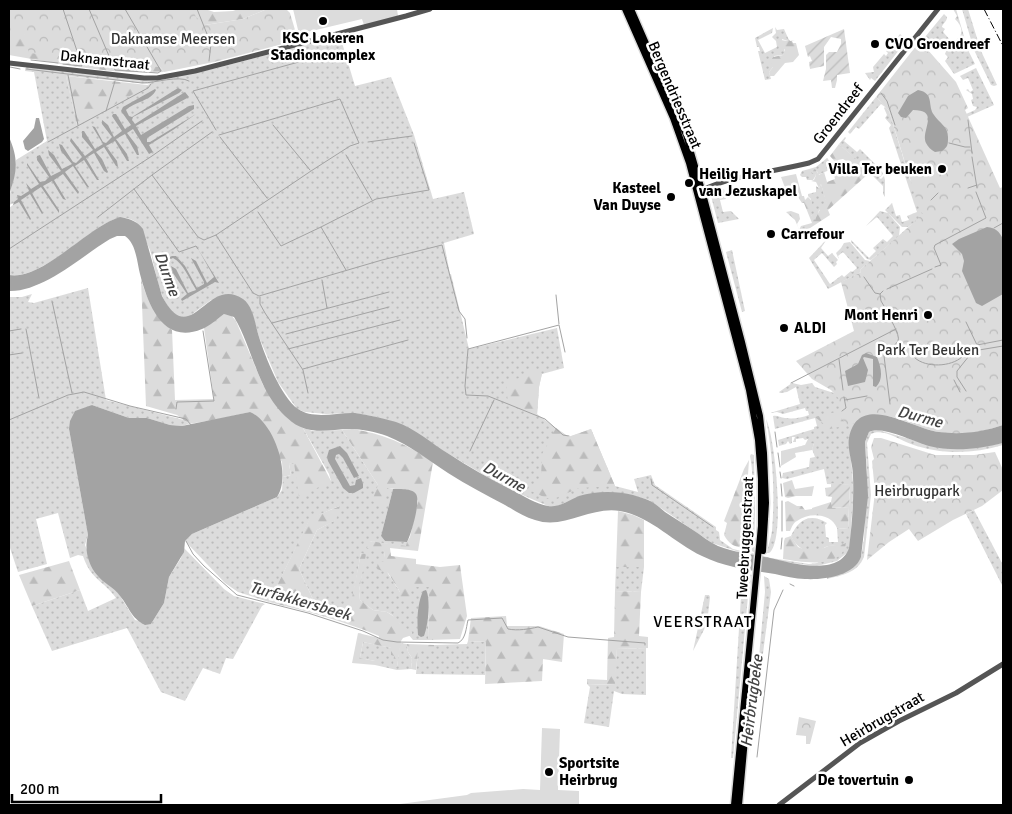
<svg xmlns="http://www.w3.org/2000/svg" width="1012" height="814" viewBox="0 0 1012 814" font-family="Signika,sans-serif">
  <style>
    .grass { fill: url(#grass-dots); fill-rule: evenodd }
    .forest { fill: url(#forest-firs) }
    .park { fill: url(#park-crowns) }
    .garden { fill: url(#garden-furrows) }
    .pitch { fill: #dcdcdc }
    .water { fill: #a3a3a3 }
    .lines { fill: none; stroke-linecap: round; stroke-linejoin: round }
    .stream { stroke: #a3a3a3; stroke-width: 1 }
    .major-casing { stroke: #dbdbdb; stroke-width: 9 }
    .minor { stroke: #555; stroke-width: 5 }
    .major { stroke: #000; stroke-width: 6 }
    .rail { stroke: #000; stroke-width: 1; stroke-dasharray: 8 2.5 1 2.5; stroke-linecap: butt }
    .poi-dot { fill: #000; stroke: #fff; stroke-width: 2 }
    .labels { text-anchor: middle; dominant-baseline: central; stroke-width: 5; stroke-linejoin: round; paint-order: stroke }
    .poi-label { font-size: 15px; font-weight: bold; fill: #000; stroke: #fff; text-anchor: start }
    .park-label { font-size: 15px; fill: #333; stroke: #fff }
    .street-label { font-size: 15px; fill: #000; stroke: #fff }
    .water-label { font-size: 16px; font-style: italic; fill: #444; stroke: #fff }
    .neighbourhood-label { font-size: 16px; letter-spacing: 1px; fill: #000; stroke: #fff }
  </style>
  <defs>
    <pattern id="grass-dots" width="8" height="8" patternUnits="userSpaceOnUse" patternTransform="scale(1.25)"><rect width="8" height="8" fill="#dcdcdc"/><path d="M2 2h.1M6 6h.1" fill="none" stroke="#bbb" stroke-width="1.8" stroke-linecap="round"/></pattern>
    <pattern id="forest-firs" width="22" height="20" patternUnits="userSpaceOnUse" patternTransform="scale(1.25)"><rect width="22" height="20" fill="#dcdcdc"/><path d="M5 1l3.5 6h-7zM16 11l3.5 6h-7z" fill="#bbb"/></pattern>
    <pattern id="park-crowns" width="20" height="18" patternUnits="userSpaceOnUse" patternTransform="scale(1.25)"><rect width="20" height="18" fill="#dcdcdc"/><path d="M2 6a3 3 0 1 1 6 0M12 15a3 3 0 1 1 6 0" fill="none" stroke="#bbb"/></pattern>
    <pattern id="garden-furrows" width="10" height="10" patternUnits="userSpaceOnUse" patternTransform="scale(1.25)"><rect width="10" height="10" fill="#dcdcdc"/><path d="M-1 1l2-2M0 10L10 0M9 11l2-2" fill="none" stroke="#bbb"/></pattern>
  </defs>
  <rect width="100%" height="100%" fill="#fff"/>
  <path class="grass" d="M953,9H956L968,50L975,64L954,74L945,61L948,57L945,54L948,46L941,41L939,44L935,41L934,43L925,37L944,14L947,17C947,22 942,24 942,27L945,29L943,32L952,42C964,38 964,27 955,19L957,16Z
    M962,9H968L981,51L997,85L994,86L991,85L974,50Z
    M775,27L777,30L784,29L788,38V41L782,39L785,53L783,55L774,56L773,67L769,72L771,79L765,80L758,51H760L759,47H757L755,38L773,28L772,33L758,40L765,53L777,47L776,41L772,37L776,33Z
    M900,34L906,39V41L875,81L871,78L870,80L865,73L874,72L873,67L884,54L886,56L888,53L886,51L894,41L897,43L899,40L897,38Z
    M340,36L355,86L391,77L414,135L433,199L464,192L474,234L444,243L450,274H451L469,349L557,328L564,368L542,374L539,387L537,414L568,437L591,429L615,486L638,492L634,479L651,475L655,485L716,527V530L719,532L720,540L733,549L771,558L809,564L817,563L846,544C840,546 836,545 829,546C825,546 822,550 818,551C806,554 796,547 791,536C798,520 810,512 827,523L825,525L826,537L829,538V542H838L837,528L848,529L850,485L827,484L824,469L787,479L782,478L783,473L809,467L810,458L815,457L812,449L814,444L794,448L805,445L808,439L805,440L803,438L796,439V442H793L795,437H792V443L790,444L788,441L786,444L779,446L778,440L814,429V427L817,426L815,418L775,429L773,416C778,415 780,418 785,418C793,419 801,418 809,415L808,411H806L805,408L783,414L777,412L770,413L800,404L796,387L787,392L780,393L779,392L792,383L801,385L812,383L815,387L834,393L1003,425L889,416L849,447C854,474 854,498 851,525C851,534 851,544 848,552L837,561L817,566L790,563L767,558L751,556L712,543L649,500L631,495L610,493L587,494L557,506H548L504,487L397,423L372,416L353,413L326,414L305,412L297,409L278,382L259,337L251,310L211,300L187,318C160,319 156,268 150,250C146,240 140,231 136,222C131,219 126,217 121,218C115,218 108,222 103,225C79,239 37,280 9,275V208L13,205L14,203L9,205C9,189 16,176 16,160L47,141L34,72L25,71L26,67L155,81L217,68ZM66,76L150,84L77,125Z
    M976,68L994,105L967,117L966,114L975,110L977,107L973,106L971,100L973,99L972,94L966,90L968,89L970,92L973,90L968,78L963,80L960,76Z
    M876,97L889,111L910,180L947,199L908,227H902L885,210L892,203L896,216L900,215L902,222L909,220L907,216L917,212L889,128L891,125L885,118L887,115L884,108L885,107L881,104L859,129L856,127L850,134L848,132Z
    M845,137L846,138L844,141L857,152L860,149L881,170L883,174L879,178L881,179L884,176L885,180V197L883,194V186L870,173L867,175L862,169L864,167L839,144Z
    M827,158L833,165L827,171L818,175L817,171L810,172H813L816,175L813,180H807L806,177H802L800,175L802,171L816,167Z
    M821,184L828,207L819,210L817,219L814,220L811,215V199L808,196V194L816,192V186L819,188Z
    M724,189L726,199L720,200L723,212L731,211L739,219L718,223L711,196L715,192Z
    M880,211L888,213L900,227L899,236L871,260L867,259L851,242V240L869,258L876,251L873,248L883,239L887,242L893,236L877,217L866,226Z
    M827,239L821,248L828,256L832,253L838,260L836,262L837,264L834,267L822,253L814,260L830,284L842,275L844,277L851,271L852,272L857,268L843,252L838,256L839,259L836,253L841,248L844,243L850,242L865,260L870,261L860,270L861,272L828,289L809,258Z
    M732,250L745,311L742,312L726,252Z
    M88,288L106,400L184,420L189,424L182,426L170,425L147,418H129L92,405L69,429L88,535L85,545L97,575L117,591L135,620L151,624L164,603L169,577L181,558L184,548L224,589L234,596L265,604L262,606L233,659L226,658L220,674L203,668L185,701L161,692L127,628L52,651L32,606L80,590L88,611L116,598C103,580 91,580 83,556L78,555L70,558L58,513L36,519L47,564L18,572L9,545V297H22L32,294L28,302L34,303Z
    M766,419C775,436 786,542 769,553H767C768,545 771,538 772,531C775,494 773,455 766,419Z
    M303,428L313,431L342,430L378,485L393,489L381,536L385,541L407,542V547L369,541L384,551L387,572L400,592L411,587H429L428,640H413L392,615L387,612L373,610L360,600L359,591L365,554L361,553L349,618L316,606L299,569L317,530L335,520L339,506L310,519L269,602L238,592L225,583L185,541L192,534L277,497L282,490L283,477L291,475L289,464L294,462L331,481L329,474Z
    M875,429L940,448H973L1003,443V445C973,454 941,455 911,444C899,440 883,428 871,434L867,443L871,495L864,557C857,573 843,575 827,579V577L841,574L861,557L864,539L867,470L865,442L869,432Z
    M751,454L754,455L755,509L754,552L750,550L747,545C749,517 756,484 750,456Z
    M974,510L1003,565V587L966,514Z
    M616,567H644L641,592L615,591Z
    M748,574L752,575L748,596L733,758H731L741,596L744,583Z
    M764,576L769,579L771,592L750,753L765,592Z
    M705,595H709L710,597L707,624L693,651Z
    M468,641L486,642L485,675L416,674L418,650L433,651L434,645L467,644Z
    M363,642L392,648L397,667L400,643L407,644L408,652L412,658L411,669L397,670L375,665V661L360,658Z
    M646,648V695L622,694L614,691L609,727L584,723L590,687L587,684L614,685L617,649Z"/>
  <path class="forest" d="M171,9H205L214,12L233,11L238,9H267L243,19L205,25V36Z
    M9,34H24L160,67L164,72C112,75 60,64 9,55Z
    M788,38L790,41L795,40L792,41L793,43H796L799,55L793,62L785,63L774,76H770L769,72L773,67L770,61L773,57L783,55L785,50L781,45L780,40L788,41Z
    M66,76L147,85L151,84L77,126Z
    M839,144L865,167L862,169L867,175L828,210L830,215L801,234L795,220L786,212L791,211L799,214L800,219L797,224L799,230L801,226L812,223L804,203H802L798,197V189L786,187L789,192L787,193L781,177L796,174L802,196H804L805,200L808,197L812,201L811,215L815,220L821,207L827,206L821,184L819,188L816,182L811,181L814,180L816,175L809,171L815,169L819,175L824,172L827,182L835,179L834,175L840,169L851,170V164L843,159L838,160L836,163L830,156Z
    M141,279C146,298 156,318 172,330L175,400L214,399L204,328L224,314L231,315L236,321L263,385L293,422L303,428L331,481L299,497L294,463L289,464L291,475L283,477L282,462L250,412L219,419L189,424L177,415L146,406Z
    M528,369L542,373L539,387L537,416L508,404L506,382L529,375Z
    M840,411L842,419L848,425L825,430L824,424L815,417Z
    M556,428L569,437L591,429L615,486L579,488L556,498H546L529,490L541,477L542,454Z
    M351,429C382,433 407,444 433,462L418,551L390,548L391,556L416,559V564L440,567L460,565L467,616L460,639L428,640L429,587H411L410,601L399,599L400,592L388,573L377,569L378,561L385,562L384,551L367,548L369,541L406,546L407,542L410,537L418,501L412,491L387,488L384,505L372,501L378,485L342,430Z
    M814,443L812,450L795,453L796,457L781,466V451Z
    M749,460L743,548C733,546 729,544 724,535L727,523L724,521L744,469Z
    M792,480L795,489L814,486L812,496H796L788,498L785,497L783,483Z
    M788,501L797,506H802L805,510L812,509V508L831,502L833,508L849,507L848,529L837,528C831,513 809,512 797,521C793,523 792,527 790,531H786L785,502Z
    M340,506L336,520L317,530L299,569L316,606L348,618L361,553L366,554L359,591L360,600L373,610L387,612L396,618L400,624L412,632V635L403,638L401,641L397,667L393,666L394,656L391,655V648L363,642L360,658L375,661V665L352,663L358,633L379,638V636C344,621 306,611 269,602L310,518Z
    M618,511L633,515L644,520V567H616Z
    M791,536L798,547C812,552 812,552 826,547C832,544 840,546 846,543C842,570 802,562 783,559L784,541L785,538Z
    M69,561L80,590L32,606L19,575Z
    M615,591L641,592L639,636L648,637V648L617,649L615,685L587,684V679L607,680L608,638L614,637Z
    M506,616L507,626H539L564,634L562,662L543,659L542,681L485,684L486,642L468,641L471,618Z
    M407,644L434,645V651H418L416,670L411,669L412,658L408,652Z"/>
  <path class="park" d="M9,9H192L196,17L205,25L243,19L267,9H286L290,13L298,40L214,62L164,72L160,67L29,53L24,34H9Z
    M920,41L956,82L968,108L965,110L1000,188L1003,187V425C983,432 960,436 939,432C916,429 882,406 861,417C857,419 853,424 849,427L842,419L839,399L831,390L812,379L796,361L854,331L841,282L861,272L860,270L923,214L920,211L889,111L876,97Z
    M874,438H881L935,455H974L995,452L1003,470V490L982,506L953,520L918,541L909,529L889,542L867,560L875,492L872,461L874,459L871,447Z
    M799,717L816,721L810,744H806V736L796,735Z"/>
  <path class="garden" d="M844,29L850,73L837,75V80L835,88H832L831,80L823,81L826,69V55L829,52H837L841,44V39L831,37L824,47V66L810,69L809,62L812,61L810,56L808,57L805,46Z
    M831,483L850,485L849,507L832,508L831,502L832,497L826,496L825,488L831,487Z"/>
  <path class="pitch" d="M293,9H397L398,16L364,25L362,19L299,34Z
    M542,728L560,729L558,790L579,791V805H400V804L467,795L471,793L523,789L540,790Z"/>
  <path class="water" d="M178,88L182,90L179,93L133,117L132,120L135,124L185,92L189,97L136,126L141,135L189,106L194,105V109L147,138V142H150L196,114L173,130L149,145L153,152L149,154L133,129L127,133L137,146L139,155H137L125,134L116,139L127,154L129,161H127L115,141L106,146L117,161L118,167L116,166L104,147L96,152L102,159L108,172L107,173L104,171L94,153L86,158L99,180H97L84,160L75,166L89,187H87L73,166L65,172L79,192L78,194L63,174L54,180L66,200L63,199L52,181L43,186L59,210V213L41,187L32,193L43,213L42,214L30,194L21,200L31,219L30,220L19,202L13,205L14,202L18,199L17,195L21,196L29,191L26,183L31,189L39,184L27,165V163L40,182L45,181L49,177L37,160V156L40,155L51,176L61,171L49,155L48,150L54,155L62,169L72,164L61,151L59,144L62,145L73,162L76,163L82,157L70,141L71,138L85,156L93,150L82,137V131H84L95,149L103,144L92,126L95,127L103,142L106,143L112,137L102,124V120L108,125L114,137L122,131L112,116L113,114H116L125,129L131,125L121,111L123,107L155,89L156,90C151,101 134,102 126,110L129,116L132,117Z
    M918,90C935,93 927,106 934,115C939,123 948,126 948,137C948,144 948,147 942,151L935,152C931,150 928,147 926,143C920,131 941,110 913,110L906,118L901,117L898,113L908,96Z
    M36,118H39L44,139L42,142L28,151L25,149L23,141L34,128Z
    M9,137C19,160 17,172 9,195Z
    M120,217C130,219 137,221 143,229L162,296C191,352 207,274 243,299C254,307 255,325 259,337C265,356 281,397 298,409C314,420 338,412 355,413C369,415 382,418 396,422C415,428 432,444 449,454C470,468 492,480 514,491C524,496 536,504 548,506C558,508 570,500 579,496C595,491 617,491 633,495C638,497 644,498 648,500C654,502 660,508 665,512C674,518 684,524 693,530C701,535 709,542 718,546C735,553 752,554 770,558C791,563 839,577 849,548C852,524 854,500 853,476C853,463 847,450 849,438C858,390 912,429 939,432C961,435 983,432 1003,425V443C980,449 953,452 929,446C914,442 881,425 869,432L865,442L868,496L861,557C854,576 824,580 805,579C795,579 785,576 775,574C749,570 727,568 702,556C674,543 652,517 620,511C590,506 564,530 535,520C524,517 514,510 505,505C486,495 467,485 448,473C428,460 410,445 387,436C376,432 362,429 350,429C329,429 311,436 292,422C257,395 255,352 234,317L224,314C217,319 210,326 202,329C163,345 148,305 140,274C137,262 136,243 125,236H117L110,239C82,256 43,292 9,291V275C42,281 87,227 120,217Z
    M987,227C996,228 999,231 1003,239V294L982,306L976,303L962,271L964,261L962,254L952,244L959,239Z
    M198,249L219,283L215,282L182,301L181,299L187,294L173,273L171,266L176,269L188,293L196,290L195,288C188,277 184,264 173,258L164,262L163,260L172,256H176L185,266L197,288L204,284V282L191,258L196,261L207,283L214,277Z
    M866,353L877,357C881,367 884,379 876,387L873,386V359L864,357L863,358L868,370L865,382L848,386L845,371L858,364L862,355Z
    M92,405L129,418H147L170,425L182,426L250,412C274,422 292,475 277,497L192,534L185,541L184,552L169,577L164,603L151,624L145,625C130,617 130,608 120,596C114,587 103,583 97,575C88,564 84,549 88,535L69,429L70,421L75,411Z
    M340,446L347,453L359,476L354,478L343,458L339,454L336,455L335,459L350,486L355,485L356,480L361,478L363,484V488L354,493H349L343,488L328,461L327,457L329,450Z
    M393,489C399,489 412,488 416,494C421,501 411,535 407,542L385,541L381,536Z
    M426,590C431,599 428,626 424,636L421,637L418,635C417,620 417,605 423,591Z"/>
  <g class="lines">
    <path class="stream" d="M63,9L82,66L63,64
      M89,9L115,70L158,73L161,71L125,9
      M197,9L211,44L209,61
      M31,60L58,63
      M10,67L20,69
      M26,69L142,83C155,83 179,75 189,81
      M68,75L78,125
      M881,93L887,101L895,125
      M106,111L115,81
      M968,120L972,153
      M273,125L310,170
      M216,130L193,91L339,51
      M212,132L152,175L198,237L204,240L216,235L253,293L259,296L382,260L442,245L459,311L465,319L467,338
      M220,137L267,198
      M48,142L135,95L148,88L151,84
      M368,142L412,136
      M949,143L965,147H970
      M346,155L372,200
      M972,157L977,188
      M968,188L977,185
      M134,189L179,252L196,246L198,249
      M931,200L938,193
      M258,212L281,246L321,227L346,270
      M98,217L152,175
      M321,227L376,199L429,190L414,143
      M994,228L1003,223
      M216,235L311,171L350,146L359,143L340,99L219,135
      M9,249L152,156L202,121
      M935,267L941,265L934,248L935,245L986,218L976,192
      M864,277L875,293L880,294
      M322,280L327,308
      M887,289L932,269
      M883,291L880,294L881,301L884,306
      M556,295L559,324
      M260,297V304L265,313L303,370L308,393
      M52,301L72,393
      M886,310C888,316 901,335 898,341C896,345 888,348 885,351L884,356L890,404
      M966,322L977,345L1003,340
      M272,323L389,292
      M26,329L39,398
      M9,331L21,329
      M286,334L389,307
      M288,349L400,320
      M979,350L1003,346
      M565,352L559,325L468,349L465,386L466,395L488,396L508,404L545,419L563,435L569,436
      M9,355L22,353
      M915,358C926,368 951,367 962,357
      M839,359L843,390
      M303,369L408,340
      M954,380L960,392
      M791,383L896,329
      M966,391L957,377V371L973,351H976
      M845,400L867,396
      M176,409L177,402L214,401L203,331
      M842,411L846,408L844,397
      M9,420L68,395L84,392L130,406L186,419L191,425
      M775,432L777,447
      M470,451L494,400
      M778,453L780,467
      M780,472L781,478
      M651,479L652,485L713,527
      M781,484L782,496
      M782,531V501
      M186,541L193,554L204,566L237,595L308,613L363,631L383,640L397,642L458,643C466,639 466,628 468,620L502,618L508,629C518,631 529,629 538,627L568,637L645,643V645
      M781,549L782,538
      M790,584L794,586
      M757,757L774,610L783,590"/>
    <defs>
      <path id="major" d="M625,9L673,118L689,163L749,390L758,440L761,479V526L734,805
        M631,9L686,135L702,190L742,342L760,416L764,453L766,503L763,551
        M739,805L746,728"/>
    </defs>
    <use href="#major" class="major-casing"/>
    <path class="minor" d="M9,63L144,78H157L195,71L406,16L430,9
      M700,191C733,175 773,172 809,163L818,159L938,9
      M779,805L860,743L899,721L956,693L1003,664"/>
    <use href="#major" class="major"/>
    <path class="rail" d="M984,9L1003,46"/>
  </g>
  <g class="poi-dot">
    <circle cx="323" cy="21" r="5"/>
    <circle cx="875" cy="44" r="5"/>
    <circle cx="942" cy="169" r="5"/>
    <circle cx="689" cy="183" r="5"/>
    <circle cx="671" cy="197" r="5"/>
    <circle cx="771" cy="234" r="5"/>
    <circle cx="928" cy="315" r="5"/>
    <circle cx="784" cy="328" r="5"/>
    <circle cx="549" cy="772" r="5"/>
    <circle cx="909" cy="780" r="5"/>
  </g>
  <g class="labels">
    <g class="poi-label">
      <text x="323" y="38" text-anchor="middle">KSC Lokeren<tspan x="323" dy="17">Stadioncomplex</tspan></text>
      <text x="885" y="44">CVO Groendreef</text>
      <text x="932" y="169" text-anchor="end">Villa Ter beuken</text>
      <text x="699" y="174">Heilig Hart<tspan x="699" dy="17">van Jezuskapel</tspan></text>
      <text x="661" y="188" text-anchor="end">Kasteel<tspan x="661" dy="17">Van Duyse</tspan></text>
      <text x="781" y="234">Carrefour</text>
      <text x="918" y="315" text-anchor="end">Mont Henri</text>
      <text x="794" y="328">ALDI</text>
      <text x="559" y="763">Sportsite<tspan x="559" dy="17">Heirbrug</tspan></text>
      <text x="899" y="780" text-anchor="end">De tovertuin</text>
    </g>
    <g class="park-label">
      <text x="173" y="39">Daknamse Meersen</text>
      <text x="928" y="350">Park Ter Beuken</text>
      <text x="917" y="491">Heirbrugpark</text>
    </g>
    <g class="street-label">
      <text transform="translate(105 60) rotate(6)">Daknamstraat</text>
      <text transform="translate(675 95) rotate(67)">Bergendriesstraat</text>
      <text transform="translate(838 114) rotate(-52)">Groendreef</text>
      <text transform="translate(745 538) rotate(-87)">Tweebruggenstraat</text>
      <text transform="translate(882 719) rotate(-30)">Heirbrugstraat</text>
    </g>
    <g class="water-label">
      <text transform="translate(167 274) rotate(70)">Durme</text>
      <text transform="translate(920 417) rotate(15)">Durme</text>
      <text transform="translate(504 477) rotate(29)">Durme</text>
      <text transform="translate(300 601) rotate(16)">Turfakkersbeek</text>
      <text transform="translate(752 701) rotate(-83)">Heirbrugbeke</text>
    </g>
    <g class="neighbourhood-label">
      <text x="703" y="622">VEERSTRAAT</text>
    </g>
  </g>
  <rect width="1012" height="814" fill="none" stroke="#000000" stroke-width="20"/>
  <path d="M12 794v8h149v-8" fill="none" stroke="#000000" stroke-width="2.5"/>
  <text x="20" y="794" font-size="15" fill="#000000" stroke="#ffffff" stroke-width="4" paint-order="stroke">200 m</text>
</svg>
